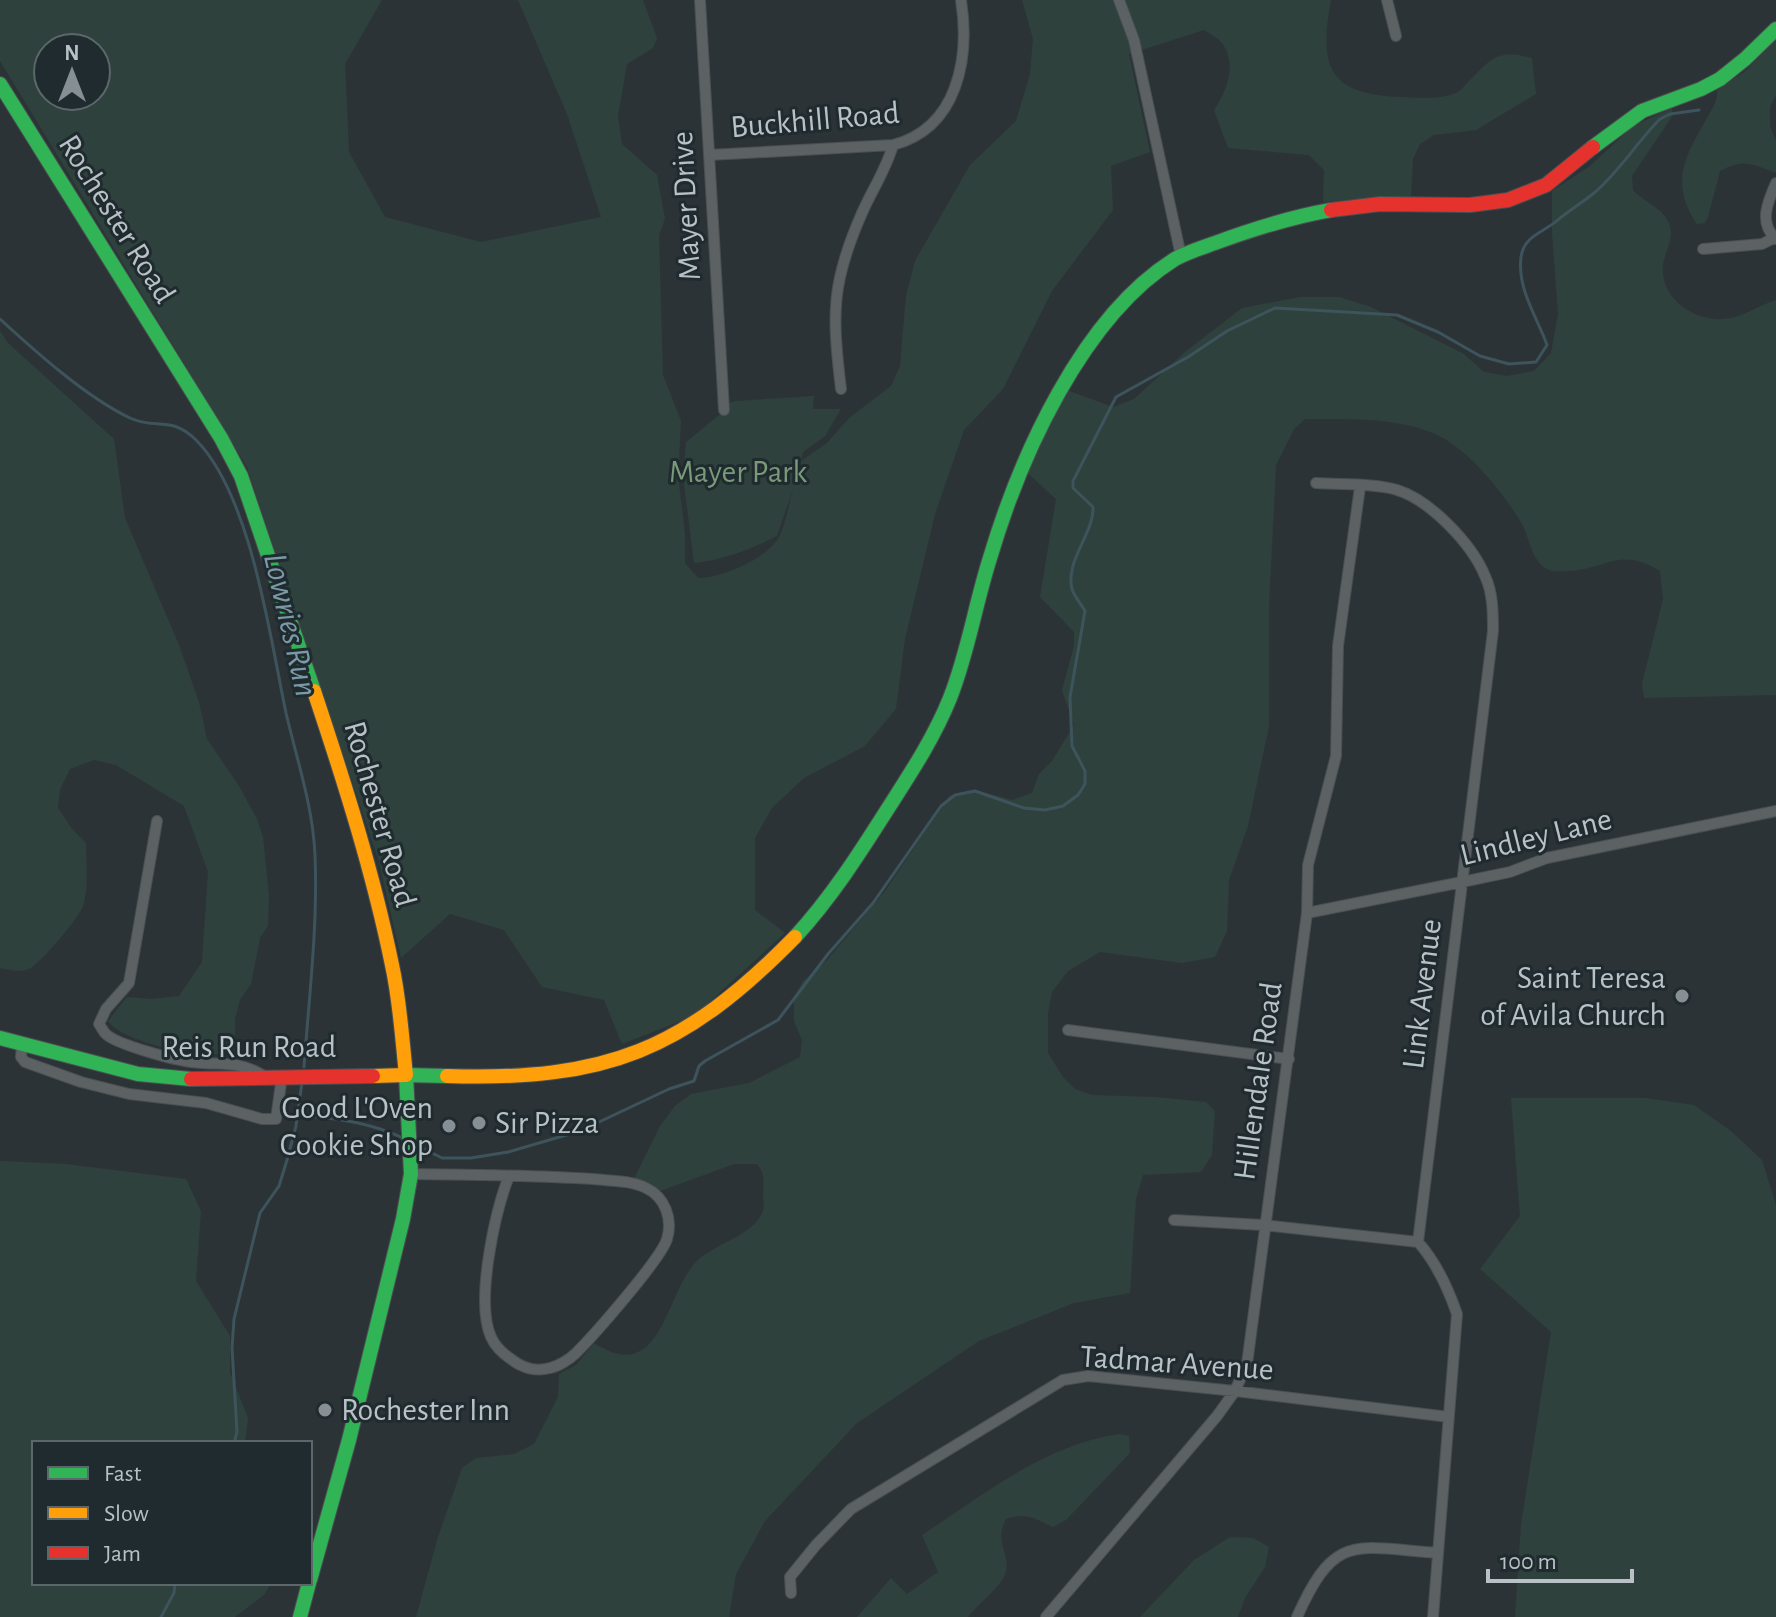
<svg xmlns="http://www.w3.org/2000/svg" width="1776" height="1617" viewBox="0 0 1776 1617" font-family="'Alegreya Sans',sans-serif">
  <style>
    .green { fill: #2f413c; fill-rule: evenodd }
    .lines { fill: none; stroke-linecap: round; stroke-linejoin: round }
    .stream { stroke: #3d545d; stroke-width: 3 }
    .street-casing { stroke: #4a4f52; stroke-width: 12 }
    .fast-casing { stroke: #4a4f52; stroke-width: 16 }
    .slow-casing { stroke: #4a4f52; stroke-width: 16 }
    .jam-casing { stroke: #4a4f52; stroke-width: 16 }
    .street { stroke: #5c6164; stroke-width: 10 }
    .fast { stroke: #30b455; stroke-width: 14 }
    .slow { stroke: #ff9f0a; stroke-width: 14 }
    .jam { stroke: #e5322d; stroke-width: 14 }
    .poi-dot { fill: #868f94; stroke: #202b30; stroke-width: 3 }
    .labels { text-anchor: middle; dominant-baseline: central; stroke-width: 6; stroke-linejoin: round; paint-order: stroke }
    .street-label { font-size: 32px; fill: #b7c1c6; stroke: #202b30 }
    .park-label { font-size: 32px; fill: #799978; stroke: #202b30 }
    .poi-label { font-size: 32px; fill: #b7c1c6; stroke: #202b30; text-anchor: end }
    .water-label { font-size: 34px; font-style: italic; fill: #7b99a6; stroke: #202b30 }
  </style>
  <rect width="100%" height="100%" fill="#2c3337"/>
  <path class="green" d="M0,0H382L345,64L349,152L385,217L481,242L601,217L567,114L518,0H643L657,38L653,48L627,64L618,116L622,144L657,175L665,219L659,235L663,375L681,421L678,475L685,534V563L698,578C722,578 769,558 780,535C787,520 789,501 794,486L777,536C751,549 723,560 694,563L683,476L686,442L724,411V405L735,401L814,396L813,409H841L825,436L803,452L801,461L827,443L849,418L891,386L900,366L906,296L915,261L970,165L1016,121L1030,74L1033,39L1022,0H1331C1319,66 1327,94 1400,97C1418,98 1439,100 1456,93C1461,91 1465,85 1469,81C1492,57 1499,49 1532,58L1536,94L1476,130L1434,135L1420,144L1413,159L1411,196L1323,202L1324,170L1309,155L1228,148L1214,110C1227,92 1238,62 1221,42C1217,37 1209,34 1204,30L1129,54L1150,152L1111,166L1113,210L1052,291L1003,389L964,430L935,514L905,639L896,709L865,746L804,778L772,808L755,838V910L785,933L694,1016L622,1044L604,1000L542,987L504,930L450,914L401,958L379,862L247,467L0,61ZM48,48H96V96H48Z
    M1776,40V95L1770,107V126L1776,141V173C1752,164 1744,158 1720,171L1708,217L1705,223L1697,224C1669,182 1685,157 1707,118C1713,107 1718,101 1717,89L1743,73Z
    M1672,108L1673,115L1632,176L1633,190C1644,202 1663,208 1669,223C1675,239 1665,250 1663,265C1660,299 1694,321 1724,319C1743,318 1758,305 1776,300V695L1644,698L1642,684L1663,599L1660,571C1619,546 1609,569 1567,571C1561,571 1554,572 1549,570C1532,563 1530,539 1522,524C1503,492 1467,447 1433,433C1394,417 1346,419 1305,419L1294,429L1276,465L1269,607V726L1248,826L1229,880L1227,931L1215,957L1182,963L1100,952L1068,971L1052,992L1048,1013V1053L1063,1077L1075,1089L1092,1095L1154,1097L1206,1102L1215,1111L1212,1155L1201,1172L1143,1175L1136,1199L1130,1293L1074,1303L979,1341L857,1423L765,1521L736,1574L729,1617H416L438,1537L462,1468L476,1458L514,1454L534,1444L558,1397L559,1374L576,1365L594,1343C661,1387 665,1296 695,1263C712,1244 754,1236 763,1211C765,1207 763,1198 763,1193C764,1181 765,1174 757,1164H734L655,1193L632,1183L660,1126L675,1106L691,1094L749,1083L800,1057L802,1040L794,1021V997L803,981L827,960L885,891L949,796C972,788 989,793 1012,800L1032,793L1039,774L1052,761L1074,725L1062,690L1074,646V632L1040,597L1056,499L1023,469L1064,389L1113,407L1134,399L1185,352L1242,308L1300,297H1339L1371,307L1464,354L1484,372L1507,376L1534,371L1551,353L1558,314L1552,234V191L1590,166L1633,126Z
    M0,331L8,343L114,439L125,518L179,645L199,702L207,739L239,786L257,819L263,837L269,896L268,926L260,938L251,984L240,1000L235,1019V1054C223,1054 209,1055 197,1054C176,1052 118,1038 108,1021L127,997L152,999L179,996L202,962L208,872L184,806L116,765L94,760L70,769L60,790L58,808L72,829L86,843C86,863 89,887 83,906C79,918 42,961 31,968C22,973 10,970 0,968Z
    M1511,1098H1645L1694,1105L1731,1131L1762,1160L1776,1205V1617H1515L1521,1525L1551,1332L1480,1269L1520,1216Z
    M0,1161L66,1164L186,1179L201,1211L196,1281L230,1336V1373L248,1418L245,1443H34V1583H271L264,1595L235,1617H0Z
    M1120,1434L1129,1436L1130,1453L1066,1520L1053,1527C1033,1518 1028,1512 1006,1519C993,1542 1012,1554 1005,1574C1001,1587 977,1605 968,1617H857L891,1578L907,1594L938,1572L922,1535C983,1495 1046,1444 1120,1434Z
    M1230,1537L1253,1538L1269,1547L1265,1567L1245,1598L1238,1617H1140L1194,1560Z"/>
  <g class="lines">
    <path class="stream" d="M0,319C36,352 86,397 130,418C155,430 171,415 196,440C251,495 270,637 286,713C297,760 313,807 315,855C318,925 309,997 304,1067
      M298,1116C332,1117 371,1123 403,1138
      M416,1145L442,1158H471L508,1152L580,1131L669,1089L694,1081L699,1066L705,1061L778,1020L828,954L873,903L941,806L955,795L975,791L1024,808L1045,810L1063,806L1078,795L1085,784V771L1072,746L1070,697L1085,611C1081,604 1074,596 1072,589C1065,560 1094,534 1093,507L1073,488V481L1116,397L1188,357L1227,331L1275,308L1397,315L1438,332L1480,356L1509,364L1536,362L1547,345C1537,317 1517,289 1521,257C1524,235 1545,232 1559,219C1570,210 1583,202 1594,193C1619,172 1637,142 1660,119L1670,114L1699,110
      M234,1443L237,1432L232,1348L234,1319L260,1213L279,1186L287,1160L296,1126L302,1082
      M161,1617L174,1593L175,1583"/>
    <defs>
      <path id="street" d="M700,0L724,410
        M1119,0L1134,40L1181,256
        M1387,0L1396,36
        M709,155L893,145C958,128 970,58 961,0
        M1776,183C1768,201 1758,223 1776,239
        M1703,249L1762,244L1774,238
        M841,389C832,314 831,283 862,213C872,190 886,170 893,145
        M1316,483C1340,485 1375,483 1397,490C1430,500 1472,544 1485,576C1493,593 1493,612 1493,631L1418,1242C1437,1263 1448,1288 1457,1314L1433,1617
        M157,821L129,983L106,1009L99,1024C102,1028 103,1032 107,1035C119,1045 174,1060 191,1062C222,1066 236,1059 264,1076
        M1307,913L1462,882L1510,872L1547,858L1776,811
        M1068,1030L1289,1059
        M22,1044L21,1057L25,1062L81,1082L129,1094L206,1103L262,1119H276L282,1076
        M411,1174C471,1175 532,1175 593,1179C610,1181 630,1180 646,1188C665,1197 673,1219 667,1239C661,1259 594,1335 576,1353C570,1359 559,1366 550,1368C536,1372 522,1368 511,1359C502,1353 495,1346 491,1337C475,1302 495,1212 509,1176
        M1174,1220L1263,1225L1418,1242
        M791,1593L790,1577L816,1545L851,1509L1063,1380L1088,1376L1235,1391L1449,1417
        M1046,1617L1217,1416L1235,1391L1247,1364L1307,913L1308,865L1336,756L1338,646L1360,487
        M1297,1617C1335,1532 1354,1547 1438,1553"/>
      <path id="fast" d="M0,84L221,438L241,476L314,691
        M1593,147L1642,111L1701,89L1720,79L1745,59L1776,29
        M795,937C831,898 859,854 887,810C910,774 934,738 950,698C968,653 975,605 990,558C1020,457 1082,317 1175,259C1188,252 1201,248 1215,243C1253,229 1291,217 1331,210
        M0,1038L138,1074L191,1079
        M310,1580L349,1440L403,1219L411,1174L406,1075L447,1076
        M300,1617L309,1583"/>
      <path id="slow" d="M314,691C344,781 373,872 392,965C400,1001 402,1038 406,1075L373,1076
        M447,1076C606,1081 683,1051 795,937"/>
      <path id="jam" d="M1331,210L1380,204L1470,205L1508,200L1546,185L1593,147
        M191,1079L373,1076"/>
    </defs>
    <use href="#street" class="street-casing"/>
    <use href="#fast" class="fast-casing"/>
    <use href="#slow" class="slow-casing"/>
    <use href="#jam" class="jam-casing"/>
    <use href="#street" class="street"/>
    <use href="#fast" class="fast"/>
    <use href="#slow" class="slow"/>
    <use href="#jam" class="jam"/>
  </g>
  <g class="poi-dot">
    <circle cx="1682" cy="996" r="8"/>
    <circle cx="479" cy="1123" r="8"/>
    <circle cx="449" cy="1126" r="8"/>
    <circle cx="325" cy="1410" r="8"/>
  </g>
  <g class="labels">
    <g class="street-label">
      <text transform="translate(815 120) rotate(-5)">Buckhill Road</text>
      <text transform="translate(686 206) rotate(-93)">Mayer Drive</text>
      <text transform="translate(117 219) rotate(58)">Rochester Road</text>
      <text transform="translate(380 814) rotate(74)">Rochester Road</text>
      <text transform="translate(1536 837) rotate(-14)">Lindley Lane</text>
      <text transform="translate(1422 994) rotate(-83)">Link Avenue</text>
      <text x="249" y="1047">Reis Run Road</text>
      <text transform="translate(1258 1081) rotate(-82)">Hillendale Road</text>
      <text transform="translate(1177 1363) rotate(4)">Tadmar Avenue</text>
    </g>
    <g class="park-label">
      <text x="738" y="472">Mayer Park</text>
    </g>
    <g class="poi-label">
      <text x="1666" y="978">Saint Teresa<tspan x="1666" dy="37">of Avila Church</tspan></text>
      <text x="433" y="1108">Good L'Oven<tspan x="433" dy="37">Cookie Shop</tspan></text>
      <text x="495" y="1123" text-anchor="start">Sir Pizza</text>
      <text x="341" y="1410" text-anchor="start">Rochester Inn</text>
    </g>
    <g class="water-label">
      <text transform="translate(290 625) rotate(77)">Lowries Run</text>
    </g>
  </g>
  <rect x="32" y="1441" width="280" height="144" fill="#202b30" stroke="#5c676c" stroke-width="2"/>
  <rect x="48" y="1467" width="40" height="12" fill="#30b455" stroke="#5c676c" stroke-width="2"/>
  <text x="104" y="1481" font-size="24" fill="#b7c1c6">Fast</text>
  <rect x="48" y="1507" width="40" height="12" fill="#ff9f0a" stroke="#5c676c" stroke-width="2"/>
  <text x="104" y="1521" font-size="24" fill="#b7c1c6">Slow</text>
  <rect x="48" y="1547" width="40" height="12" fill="#e5322d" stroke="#5c676c" stroke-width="2"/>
  <text x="104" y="1561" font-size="24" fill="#b7c1c6">Jam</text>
  <g transform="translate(72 72)"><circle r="38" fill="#202b30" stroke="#5c676c" stroke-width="2"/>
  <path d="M0-6L14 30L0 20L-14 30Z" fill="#868f94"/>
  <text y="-12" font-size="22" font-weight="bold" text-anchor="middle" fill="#b7c1c6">N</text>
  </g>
  <path d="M1488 1569v12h144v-12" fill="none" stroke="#b7c1c6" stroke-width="4"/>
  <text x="1500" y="1569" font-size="24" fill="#b7c1c6" stroke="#202b30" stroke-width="6" paint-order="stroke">100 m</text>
</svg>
